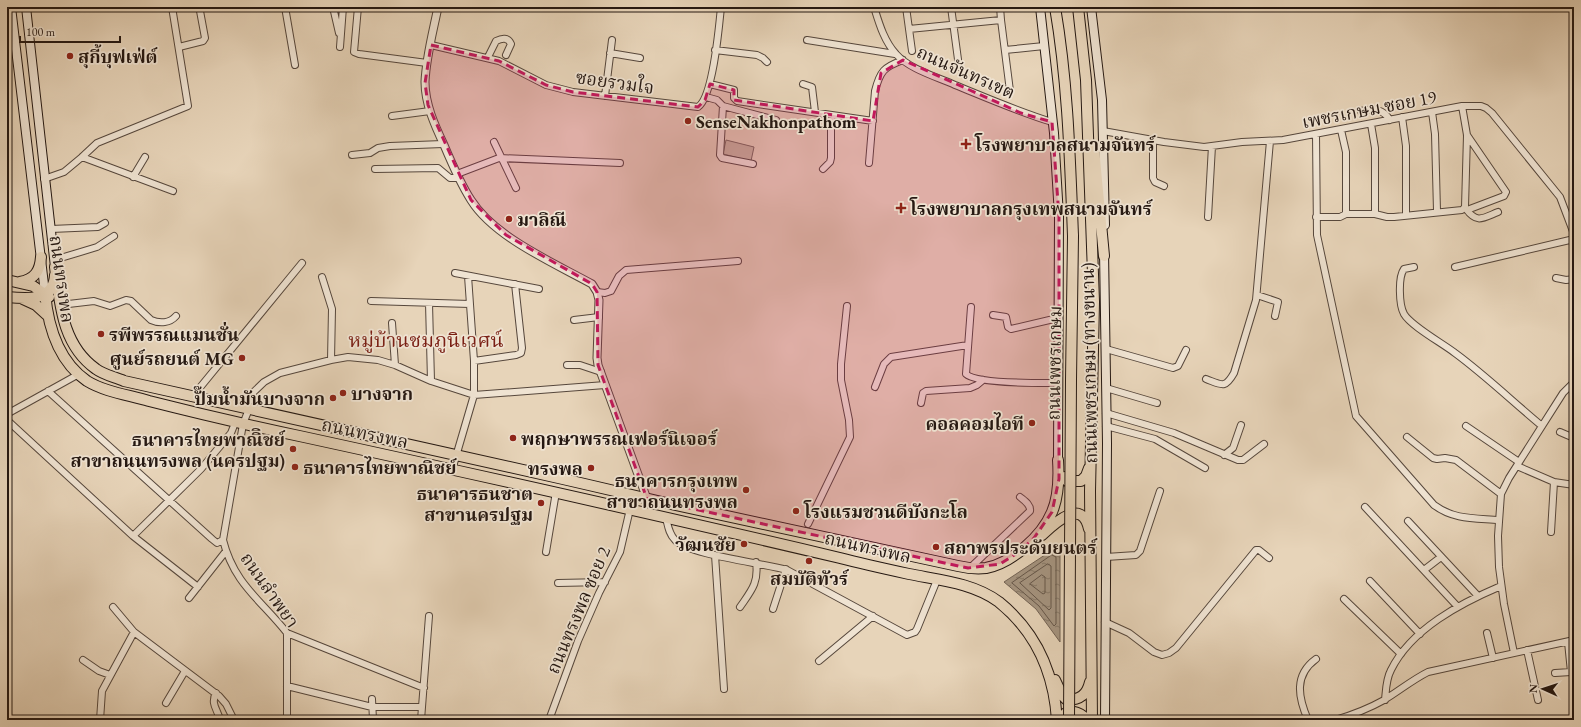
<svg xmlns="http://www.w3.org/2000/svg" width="1581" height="727" viewBox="0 0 1581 727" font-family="'EB Garamond','Noto Serif Thai',serif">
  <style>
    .park { fill: #c6b49d; stroke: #766658 }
    .water { fill: url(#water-ripples); stroke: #726254 }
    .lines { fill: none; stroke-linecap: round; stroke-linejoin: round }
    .shore { stroke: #655649; stroke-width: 1 }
    .minor-casing { stroke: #56473c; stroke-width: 8 }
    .tertiary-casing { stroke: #56473c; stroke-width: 9 }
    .secondary-casing { stroke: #251812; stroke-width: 10 }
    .trunk-casing { stroke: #251812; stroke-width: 12 }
    .minor { stroke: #efe3d2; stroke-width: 6 }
    .tertiary { stroke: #efe3d2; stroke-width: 7 }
    .secondary { stroke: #efe3d2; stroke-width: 8 }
    .trunk { stroke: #e7d4b9; stroke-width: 10 }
    .trunk-bridge-casing { stroke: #251812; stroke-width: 12; stroke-linecap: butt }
    .trunk-bridge { stroke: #e7d4b9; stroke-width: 10 }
    .marked { fill: #c2185b; fill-opacity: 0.2; stroke: #c2185b; stroke-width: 3; stroke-dasharray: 8 5; stroke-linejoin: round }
    .poi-dot { fill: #8f2418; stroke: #efe3d2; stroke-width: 1.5 }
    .labels { text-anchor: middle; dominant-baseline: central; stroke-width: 3.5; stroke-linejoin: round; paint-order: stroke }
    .poi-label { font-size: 18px; font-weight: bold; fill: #251812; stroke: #efe3d2; text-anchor: start }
    .street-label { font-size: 18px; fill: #251812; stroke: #efe3d2 }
    .quarter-label { font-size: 20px; fill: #7a1f14; stroke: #efe3d2 }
  </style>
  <defs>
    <pattern id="water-ripples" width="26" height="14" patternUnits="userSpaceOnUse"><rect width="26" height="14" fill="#a59480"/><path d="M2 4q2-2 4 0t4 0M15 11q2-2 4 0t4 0" fill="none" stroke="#867867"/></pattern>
  </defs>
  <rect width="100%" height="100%" fill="#e7d4b9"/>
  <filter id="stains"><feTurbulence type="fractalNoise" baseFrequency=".005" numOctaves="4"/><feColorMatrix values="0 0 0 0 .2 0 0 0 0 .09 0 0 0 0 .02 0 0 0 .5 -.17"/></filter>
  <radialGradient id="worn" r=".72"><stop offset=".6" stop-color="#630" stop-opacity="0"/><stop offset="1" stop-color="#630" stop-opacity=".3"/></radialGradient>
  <path class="park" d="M726,140L754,147L751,161L723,154Z"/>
  <path class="water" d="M1060,545V642L1036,609L1004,582Z"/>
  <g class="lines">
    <path class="shore" d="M1052,555L1056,557V624L1054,626L1039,606L1012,583Z
      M1048,564L1051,566V608L1049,610L1020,583Z
      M1042,575L1045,577V593L1043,594L1030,584Z"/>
    <defs>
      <path id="minor" d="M285,7L295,65
        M333,7L339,33
        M358,7L354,52L359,54L427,63
        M874,7C879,23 884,41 896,54C909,69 937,77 955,85C987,98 1019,112 1052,122
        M906,7L912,51
        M951,7L959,67
        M1001,20L1010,91
        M909,29L1001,20L1000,7
        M807,40L895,54
        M431,45L499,61L546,85L573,92L698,107C713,97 719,27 721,7
        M179,47L203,41L205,38L200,11
        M340,47L343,7
        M715,50L757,55L763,58L767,62
        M1005,50L1044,46
        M610,53L640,58
        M488,57L496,41C502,38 508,37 511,44L506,55
        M710,84L734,90V98L737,101L873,121
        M803,84L812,87L815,112
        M605,96L612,40
        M706,97L717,100L723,106L776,120
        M723,106L720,155L722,158L753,164
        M1361,111C1374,108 1383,109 1390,120
        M1432,112L1435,134L1437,211
        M392,116L430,111
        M1402,117L1406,146V215
        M1371,124L1375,148V214
        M1341,130L1346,152V214
        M1103,131L1164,142L1204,147L1242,142L1283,140L1462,106H1481L1486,108L1492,113L1560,197L1574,234
        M1316,134L1317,235L1356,416L1434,505C1454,520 1475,518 1499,520
        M1153,140V178L1155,182L1164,186
        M494,142L516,188
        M352,155L370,153L378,148L390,146L443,144
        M82,157L173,191
        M869,163L875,91C880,71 884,67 903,60
        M375,169L438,168L450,178H459
        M823,169L830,162L831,158V115
        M457,174L499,158L620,163
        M133,177L145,157
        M44,179L64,172L82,157L97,143L188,106L172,7
        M1466,209C1477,224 1483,218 1498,212
        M1467,210L1504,196L1506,192L1467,135
        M1208,217L1212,146
        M1316,217H1340L1346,214H1375L1387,217H1394L1462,210L1465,207L1467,135L1462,106
        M51,229L98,227L105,223
        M54,260L97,247L114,236
        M1414,267L1404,269C1398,277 1399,305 1404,314C1411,326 1442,343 1455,353C1485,375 1513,402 1542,426
        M1455,267L1574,239
        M455,273L539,289
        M322,277L332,309L331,360
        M1556,278L1566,280L1574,279
        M597,292L605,293L611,291L619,276L626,270L738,261
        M1257,295L1278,302L1275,316
        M371,301L470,304
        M429,303L431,381
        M60,305L94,301L110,306L126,300L131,301L151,320C160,324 170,323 176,316
        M971,307L966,374C976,384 1041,383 1058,383
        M993,315L1006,317L1008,327L1011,329L1058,318
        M574,320L599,317
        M392,323L395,365
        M1106,349L1173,368L1178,366L1186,350
        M474,361L516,355L521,353L522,348L515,284
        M567,365H580L601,372
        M1206,379C1222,385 1225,389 1234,373L1256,300L1270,141
        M875,387L884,364L891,357L968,345
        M1106,388L1157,403
        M48,391L212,539L217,543L223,540
        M193,396L302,263
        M921,403L923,393L926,391L970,388L977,385L983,380
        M239,406L264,382L280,373L331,360L348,357L378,360L395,365L431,381L474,395L605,385
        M249,409L243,424L223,540C234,584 261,600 287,633V720
        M1106,413L1174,433L1238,460H1243L1264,444
        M7,414L79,374
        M7,420L133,536L198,587
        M1106,426L1155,439L1205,468
        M1466,426L1519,462
        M1560,432L1574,438
        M1407,437L1433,458L1437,459L1445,458L1456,460L1501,494
        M1224,455L1233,448L1241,425
        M1517,466L1554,482L1574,485
        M452,470L474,395V361L468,276
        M1365,507L1457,606
        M666,518C668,526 669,534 675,540C689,555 763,563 787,570L907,635L915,632L917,629L937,580
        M1408,521L1478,596
        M808,524L850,437L849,420L841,380V364L847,306
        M1551,532L1554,482
        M133,536L201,469L231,433L235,423
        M546,552L556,492
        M715,555L724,689
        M1106,557L1136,555L1140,551L1160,491
        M970,568L1030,511C1031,505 1025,501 1020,497
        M1424,570L1441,557
        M1370,581L1420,634
        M558,583L605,582
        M189,598L226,551
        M1344,599L1401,654
        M113,607L134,632
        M740,607C751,591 759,583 756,562
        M773,609L786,569
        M1105,622L1129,633L1154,652L1162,655L1169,653L1176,648L1256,550H1259L1269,558
        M287,633L424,688
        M1487,633L1493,658
        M1527,650L1538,700
        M1514,653L1504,604L1499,567L1498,536L1501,494L1509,478L1563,393L1574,382
        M83,660L99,671L110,675
        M819,661L873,616
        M1555,673L1571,672L1568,642
        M287,686L372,707H422
        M216,693C210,704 218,710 220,720
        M372,699L373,720
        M1385,700C1386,690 1386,679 1391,670C1411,629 1461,603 1501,586
        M166,703L185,671
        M100,720L102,691L134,632L219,696L226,704L234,720
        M421,720L429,616
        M460,720V719
        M549,720L578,641L599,593L620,552L630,509
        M1308,720C1298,697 1294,675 1316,659
        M1335,720C1352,715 1368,709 1384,700C1399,691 1412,680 1428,672L1574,640"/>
      <path id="tertiary" d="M438,7C433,32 426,57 425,82C425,104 435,126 444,145C452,164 460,183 471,200C494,237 554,263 592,284L597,292L599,300L597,358L598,365L647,499"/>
      <path id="secondary" d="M11,7L45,293
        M26,7L55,267
        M1040,7L1054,133L1059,216L1058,460
        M1091,7L1102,100L1105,225
        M1104,251L1107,443L1105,720"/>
      <path id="trunk" d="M1055,7C1068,83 1070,159 1073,236
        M1078,7L1086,80L1094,302L1090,491L1092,720
        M1094,148L1104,256
        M55,267C60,304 62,345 96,369C104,375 115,377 124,381L563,479L662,502L958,566C967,568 977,569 986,568C1012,563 1042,536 1052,512C1059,496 1059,476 1058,460
        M7,280L33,286L49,297
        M20,282C35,279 40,271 41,257
        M45,293C48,327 58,361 87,381C105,392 129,395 149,401C200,414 252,426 304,437C483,476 662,516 840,558C863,564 886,569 909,574C939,580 974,583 999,602C1036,632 1054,673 1057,720
        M7,297C26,299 54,302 55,275
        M23,299L36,305L47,315
        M1065,477L1067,481H1081L1086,476L1089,468
        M1042,535C1055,523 1082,497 1089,529
        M1055,680L1062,695L1067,700C1080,700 1087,695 1090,682
        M1061,720C1066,706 1080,712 1087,720"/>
    </defs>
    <use href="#minor" class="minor-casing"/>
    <use href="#tertiary" class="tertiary-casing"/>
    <use href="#secondary" class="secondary-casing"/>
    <use href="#trunk" class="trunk-casing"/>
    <use href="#minor" class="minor"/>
    <use href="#tertiary" class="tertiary"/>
    <use href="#secondary" class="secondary"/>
    <use href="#trunk" class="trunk"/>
    <defs>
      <path id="trunk-bridge" d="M1069,720L1071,380L1073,236"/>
    </defs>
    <use href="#trunk-bridge" class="trunk-bridge-casing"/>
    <use href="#trunk-bridge" class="trunk-bridge"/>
  </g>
  <path class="marked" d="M431,45L499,61L546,85L573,92L698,107L705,100L710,84L734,90V100L873,121L881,73L903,60L1021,113L1052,122L1059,216V479L1052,512L1034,538L1019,552L1000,564L968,568L647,499L598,365L597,292L592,284L506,235L471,200L428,105L425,83Z"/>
  <g class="poi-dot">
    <circle cx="70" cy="56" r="4"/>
    <circle cx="688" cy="121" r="4"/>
    <path d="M964 138h4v4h4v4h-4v4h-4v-4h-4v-4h4z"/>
    <path d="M899 202h4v4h4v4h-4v4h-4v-4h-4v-4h4z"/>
    <circle cx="509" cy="219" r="4"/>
    <circle cx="101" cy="334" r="4"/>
    <circle cx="242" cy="358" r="4"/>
    <circle cx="343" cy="393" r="4"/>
    <circle cx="333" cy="398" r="4"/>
    <circle cx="1032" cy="423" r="4"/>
    <circle cx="513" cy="438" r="4"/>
    <circle cx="293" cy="449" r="4"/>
    <circle cx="295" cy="467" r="4"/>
    <circle cx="591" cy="468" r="4"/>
    <circle cx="746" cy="490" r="4"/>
    <circle cx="541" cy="503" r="4"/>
    <circle cx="796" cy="511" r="4"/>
    <circle cx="744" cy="544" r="4"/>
    <circle cx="936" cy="547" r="4"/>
    <circle cx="809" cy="561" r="4"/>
  </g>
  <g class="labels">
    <g class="poi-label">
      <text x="78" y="56">สุกี้บุฟเฟ่ต์</text>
      <text x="696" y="121">SenseNakhonpathom</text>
      <text x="975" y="144">โรงพยาบาลสนามจันทร์</text>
      <text x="910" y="208">โรงพยาบาลกรุงเทพสนามจันทร์</text>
      <text x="517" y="219">มาลิณี</text>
      <text x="109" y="334">รพีพรรณแมนชั่น</text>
      <text x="234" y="358" text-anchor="end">ศูนย์รถยนต์ MG</text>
      <text x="351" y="393">บางจาก</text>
      <text x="325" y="398" text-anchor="end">ปั๊มน้ำมันบางจาก</text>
      <text x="1024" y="423" text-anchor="end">คอลคอมไอที</text>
      <text x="521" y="438">พฤกษาพรรณเฟอร์นิเจอร์</text>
      <text x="285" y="439" text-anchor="end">ธนาคารไทยพาณิิชย์<tspan x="285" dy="21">สาขาถนนทรงพล (นครปฐม)</tspan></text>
      <text x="303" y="467">ธนาคารไทยพาณิชย์</text>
      <text x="583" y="468" text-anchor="end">ทรงพล</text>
      <text x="738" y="480" text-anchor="end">ธนาคารกรุงเทพ<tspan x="738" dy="21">สาขาถนนทรงพล</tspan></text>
      <text x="533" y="493" text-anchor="end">ธนาคารธนชาต<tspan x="533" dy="21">สาขานครปฐม</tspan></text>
      <text x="804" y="511">โรงแรมชวนดีบังกะโล</text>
      <text x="736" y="544" text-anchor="end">วัฒนชัย</text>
      <text x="944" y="547">สถาพรประดับยนตร์</text>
      <text x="809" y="578" text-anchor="middle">สมบัติทัวร์</text>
    </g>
    <g class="street-label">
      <text transform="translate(966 72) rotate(24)">ถนนจันทรเขต</text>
      <text transform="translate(615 82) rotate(8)">ซอยรวมใจ</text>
      <text transform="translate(1369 109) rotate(-11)">เพชรเกษม ซอย 19</text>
      <text transform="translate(62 279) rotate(82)">ถนนทรงพล</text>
      <text transform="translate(1054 363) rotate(-89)">ถนนเพชรเกษม</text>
      <text transform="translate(1089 363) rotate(-91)">ถนนเพชรเกษม (ทางขนาน)</text>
      <text transform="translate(365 433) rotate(12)">ถนนทรงพล</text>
      <text transform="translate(868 547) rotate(13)">ถนนทรงพล</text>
      <text transform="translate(270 590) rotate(55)">ถนนลำพยา</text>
      <text transform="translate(578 610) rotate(-67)">ถนนทรงพล ซอย 2</text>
    </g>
    <g class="quarter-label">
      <text x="426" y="340">หมู่บ้านชมภูนิเวศน์</text>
    </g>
  </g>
  <rect width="1581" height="727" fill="none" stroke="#e7d4b9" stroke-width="24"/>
  <rect x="8" y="8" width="1565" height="711" fill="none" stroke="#251812" stroke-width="2"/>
  <rect x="12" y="12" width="1557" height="703" fill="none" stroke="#251812"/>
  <g transform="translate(1543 689) rotate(273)" stroke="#efe3d2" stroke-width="3" paint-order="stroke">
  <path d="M0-3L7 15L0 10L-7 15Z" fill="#251812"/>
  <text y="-6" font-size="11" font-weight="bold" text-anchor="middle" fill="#251812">N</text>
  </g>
  <path d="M20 36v6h100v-6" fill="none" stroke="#251812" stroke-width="2"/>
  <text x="26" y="36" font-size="12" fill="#251812" stroke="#efe3d2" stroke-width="3" paint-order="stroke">100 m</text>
  <rect width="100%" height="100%" filter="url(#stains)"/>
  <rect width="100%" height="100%" fill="url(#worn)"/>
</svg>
